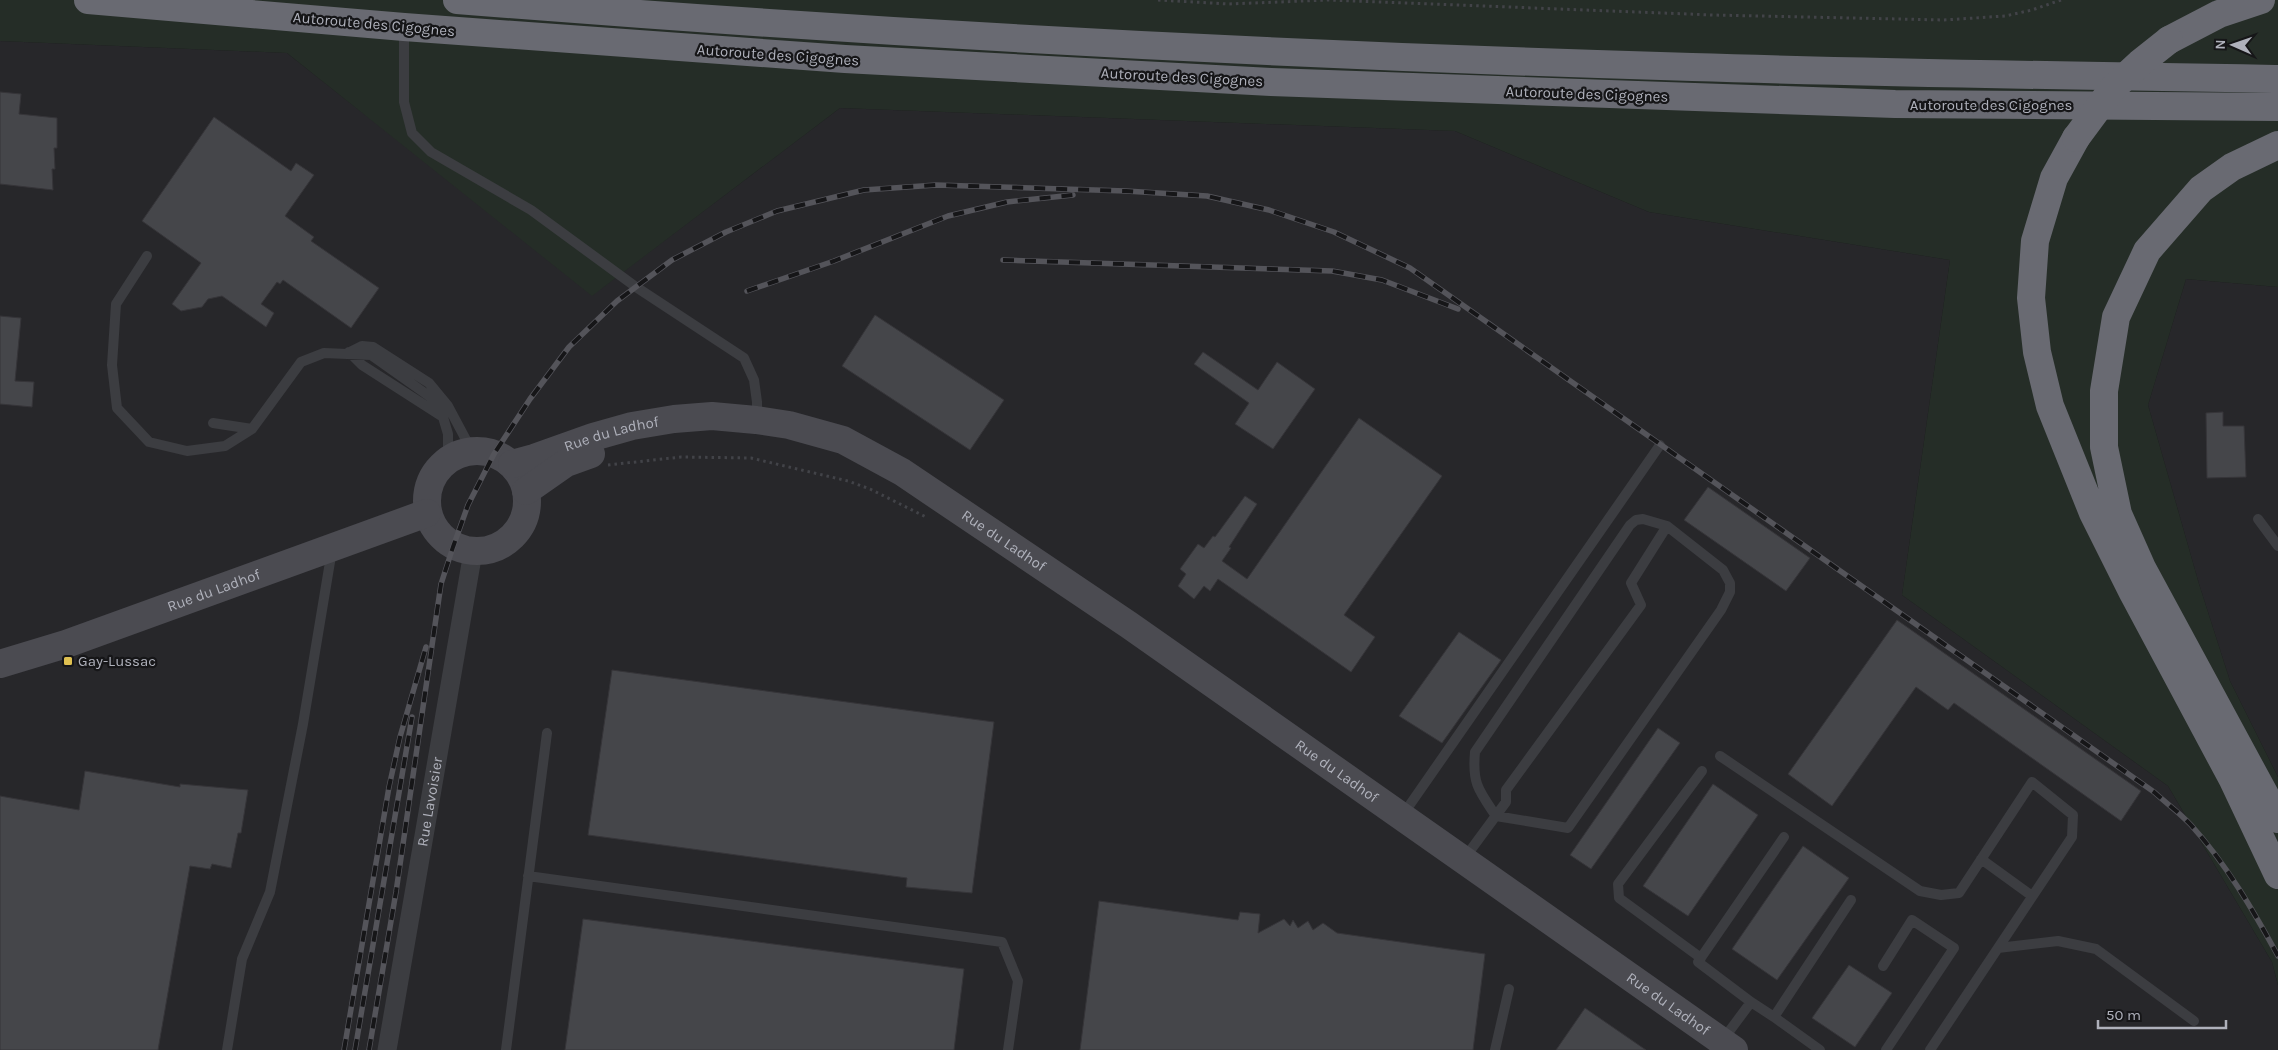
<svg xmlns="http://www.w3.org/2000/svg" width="2278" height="1050" viewBox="0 0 2278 1050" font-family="Karla,sans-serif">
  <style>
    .built { fill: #27272a }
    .green { fill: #252d27 }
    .building { fill: #45464a; stroke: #363539 }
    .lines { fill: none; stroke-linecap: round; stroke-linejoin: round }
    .path { stroke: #424348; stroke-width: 3; stroke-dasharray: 2.5 4; stroke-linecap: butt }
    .service { stroke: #3c3d41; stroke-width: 10 }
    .minor { stroke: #3c3d41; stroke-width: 19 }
    .secondary { stroke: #4b4b51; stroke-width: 28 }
    .motorway { stroke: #696a72; stroke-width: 28 }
    .rail-casing { stroke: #54545a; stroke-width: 5.5 }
    .rail { stroke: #161618; stroke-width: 4; stroke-dasharray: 11; stroke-linecap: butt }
    .motorway-bridge { stroke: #696a72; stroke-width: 28 }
    .poi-dot { fill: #dfc051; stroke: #161618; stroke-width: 2 }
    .labels { text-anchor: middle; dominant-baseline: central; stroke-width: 4.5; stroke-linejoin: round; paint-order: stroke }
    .street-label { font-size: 15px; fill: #afb1bb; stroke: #161618 }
    .poi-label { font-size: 15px; fill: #afb1bb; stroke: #161618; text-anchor: start }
  </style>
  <rect width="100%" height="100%" fill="#1b1b1d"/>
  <path class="built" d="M0,41L287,53L359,110L603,287L840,108L1455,131L1649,212L1950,260L1902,595L2168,786L2272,962L2278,985V1050H0Z
    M2186,279L2278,287V777L2230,681L2199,584L2148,405Z"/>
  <path class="green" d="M0,0H2278V287L2186,279L2148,405L2199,584L2230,681L2278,777V985L2272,962L2168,786L1902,595L1950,260L1649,212L1455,131L840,108L592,296L287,53L0,41Z"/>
  <path class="building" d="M0,92L21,94L19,114L57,118V148H54L55,169H52L53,190L0,184Z
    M214,117L291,171L296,163L314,175L285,216L314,237L311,241L379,288L351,328L283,280L280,284L277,282L261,304L274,313L266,327L222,296L208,299L202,307L181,311L172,304L201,263L142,221Z
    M875,315L1004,400L970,450L842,366Z
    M0,316L21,318L15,381L34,382L32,407L0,404Z
    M1203,352L1258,390L1277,362L1315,389L1273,449L1235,424L1249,403L1194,364Z
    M2223,412V426H2244L2246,477L2207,478L2206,413Z
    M1359,418L1442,476L1344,615L1375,637L1351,672L1218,579L1210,591L1204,586L1194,599L1178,586L1186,574L1180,569L1198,544L1204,548L1213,536L1215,537L1245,496L1257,504L1229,547L1231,548L1222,561L1247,579Z
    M1708,487L1810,558L1786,591L1684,520Z
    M1897,620L2141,791L2121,821L1954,703L1948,710L1916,687L1832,806L1788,774Z
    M1459,632L1501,660L1442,743L1399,716Z
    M612,670L994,722L972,893L906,887L907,878L588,835Z
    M1658,728L1680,743L1591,869L1570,855Z
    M85,771L180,787V784L248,790L241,833H238L231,868L212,864L210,869L190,866L158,1050H0V796L79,810Z
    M1713,784L1758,815L1688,916L1643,886Z
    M1803,846L1849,878L1777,980L1732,949Z
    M1099,901L1238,920L1240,912L1260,914L1258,933L1284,919L1290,926L1293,920L1298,928L1308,921L1313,930L1323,923L1337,933L1485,954L1473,1050H1080Z
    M583,919L964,969L954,1050H565Z
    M1849,965L1892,993L1855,1047L1812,1018Z
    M1585,1008L1646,1050H1556Z"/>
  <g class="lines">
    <path class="path" d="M1158,0L1228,4L1329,0L1713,15L1944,20L2005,16L2032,10L2061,0
      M608,465L681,457L751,458L848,481L870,489L926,517"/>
    <path class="service" d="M404,28V102L412,133L431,152L531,210L636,287L744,358L754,380L757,402V418
      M147,256L116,304L112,365L117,408L149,442L187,451L225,446L252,429L301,362L324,353L371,355L436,401L443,417
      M349,352L362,365L443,417L448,434V460
      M350,352L362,346L373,347L429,383L448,406L472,451
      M213,423L252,429
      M1643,519L1667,526L1723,570L1730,583V592L1721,610L1568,828L1496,816C1479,791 1472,784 1475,752L1630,525L1636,520Z
      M2258,519L2278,546
      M1720,756L1920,891L1941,895L1959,893L2032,782L2073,815L2072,837L1930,1050
      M1402,816L1660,445
      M1464,859L1506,802V790L1641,605L1631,583L1667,526
      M1981,859L2032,896
      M528,876L1002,942L1018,981L1008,1050
      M1998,948L2058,941L2096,949L2194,1021
      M1701,958L1619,898L1618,884L1702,771
      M1883,966L1912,920L1954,948L1886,1050
      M1751,1002L1774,1017L1851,900
      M1774,1017L1820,1050
      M1722,1041L1751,1002L1698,962L1784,837
      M227,1050L242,959L270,892L303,724L332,550
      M506,1050L547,733
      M1495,1050L1509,989"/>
    <path class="minor" id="s1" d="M387,1050L473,552"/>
    <g class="secondary">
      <circle cx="477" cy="501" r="50"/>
      <path id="s2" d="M512,464L534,458L593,437L632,426L674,419L712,416L756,420L789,425L843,440L902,472L1129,625L1734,1050"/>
      <path d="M526,491L566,463L591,454"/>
      <path id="s3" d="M0,664L66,644L427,513"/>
    </g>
    <path class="motorway" d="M88,0L404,27L845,59L1271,82L1895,104L2278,107
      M457,0C868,33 1280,55 1692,67C1887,73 2083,76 2278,79
      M2169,40L2219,14L2261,0
      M2076,138L2054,178L2035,241L2031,298L2037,352L2050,406L2093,513L2133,593L2233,780L2278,875
      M2278,145L2232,167L2201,189L2147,251L2116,317L2104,391V447L2118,514L2142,568L2278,819"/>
    <defs>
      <path id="rail" d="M1003,260L1332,271L1382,280L1458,309
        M747,291L834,261L948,216L1007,202L1073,195
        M344,1050L389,787L400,737L426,647
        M355,1050L412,717
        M369,1050L396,892L441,584L453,547L468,505L494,454L530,399L569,347L617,301L672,260L726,232L777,211L864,190L936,185L1126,191L1207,196L1269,210L1334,232L1410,268L2154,792C2166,803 2180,813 2191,825C2227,865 2253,910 2278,956"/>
    </defs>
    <use href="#rail" class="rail-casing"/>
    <use href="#rail" class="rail"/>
    <path class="motorway-bridge" d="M2076,138L2113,88L2140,63L2169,40"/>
  </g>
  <rect class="poi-dot" x="63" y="656" width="10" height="10" rx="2.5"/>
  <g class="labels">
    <g class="street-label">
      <text transform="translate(374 24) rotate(5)">Autoroute des Cigognes</text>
      <text transform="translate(778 55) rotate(4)">Autoroute des Cigognes</text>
      <text transform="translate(1182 77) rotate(3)">Autoroute des Cigognes</text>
      <text transform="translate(1587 94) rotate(2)">Autoroute des Cigognes</text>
      <text x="1991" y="105">Autoroute des Cigognes</text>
      <text stroke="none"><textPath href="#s2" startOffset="104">Rue du Ladhof</textPath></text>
      <text stroke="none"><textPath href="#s2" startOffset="530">Rue du Ladhof</textPath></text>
      <text stroke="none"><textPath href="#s3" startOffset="226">Rue du Ladhof</textPath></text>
      <text stroke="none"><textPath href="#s2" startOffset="935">Rue du Ladhof</textPath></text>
      <text stroke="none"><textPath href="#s1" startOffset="252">Rue Lavoisier</textPath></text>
      <text stroke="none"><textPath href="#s2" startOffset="1340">Rue du Ladhof</textPath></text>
    </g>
    <g class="poi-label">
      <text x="78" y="661">Gay-Lussac</text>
    </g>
  </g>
  <g transform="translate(2233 45) rotate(272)" stroke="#161618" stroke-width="4" paint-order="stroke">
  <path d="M0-4L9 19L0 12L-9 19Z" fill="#afb1bb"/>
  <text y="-8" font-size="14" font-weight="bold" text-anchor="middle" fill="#afb1bb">N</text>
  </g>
  <path d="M2098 1020v8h128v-8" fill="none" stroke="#afb1bb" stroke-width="2.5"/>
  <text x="2106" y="1020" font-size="15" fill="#afb1bb" stroke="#161618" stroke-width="4" paint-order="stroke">50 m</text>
</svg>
